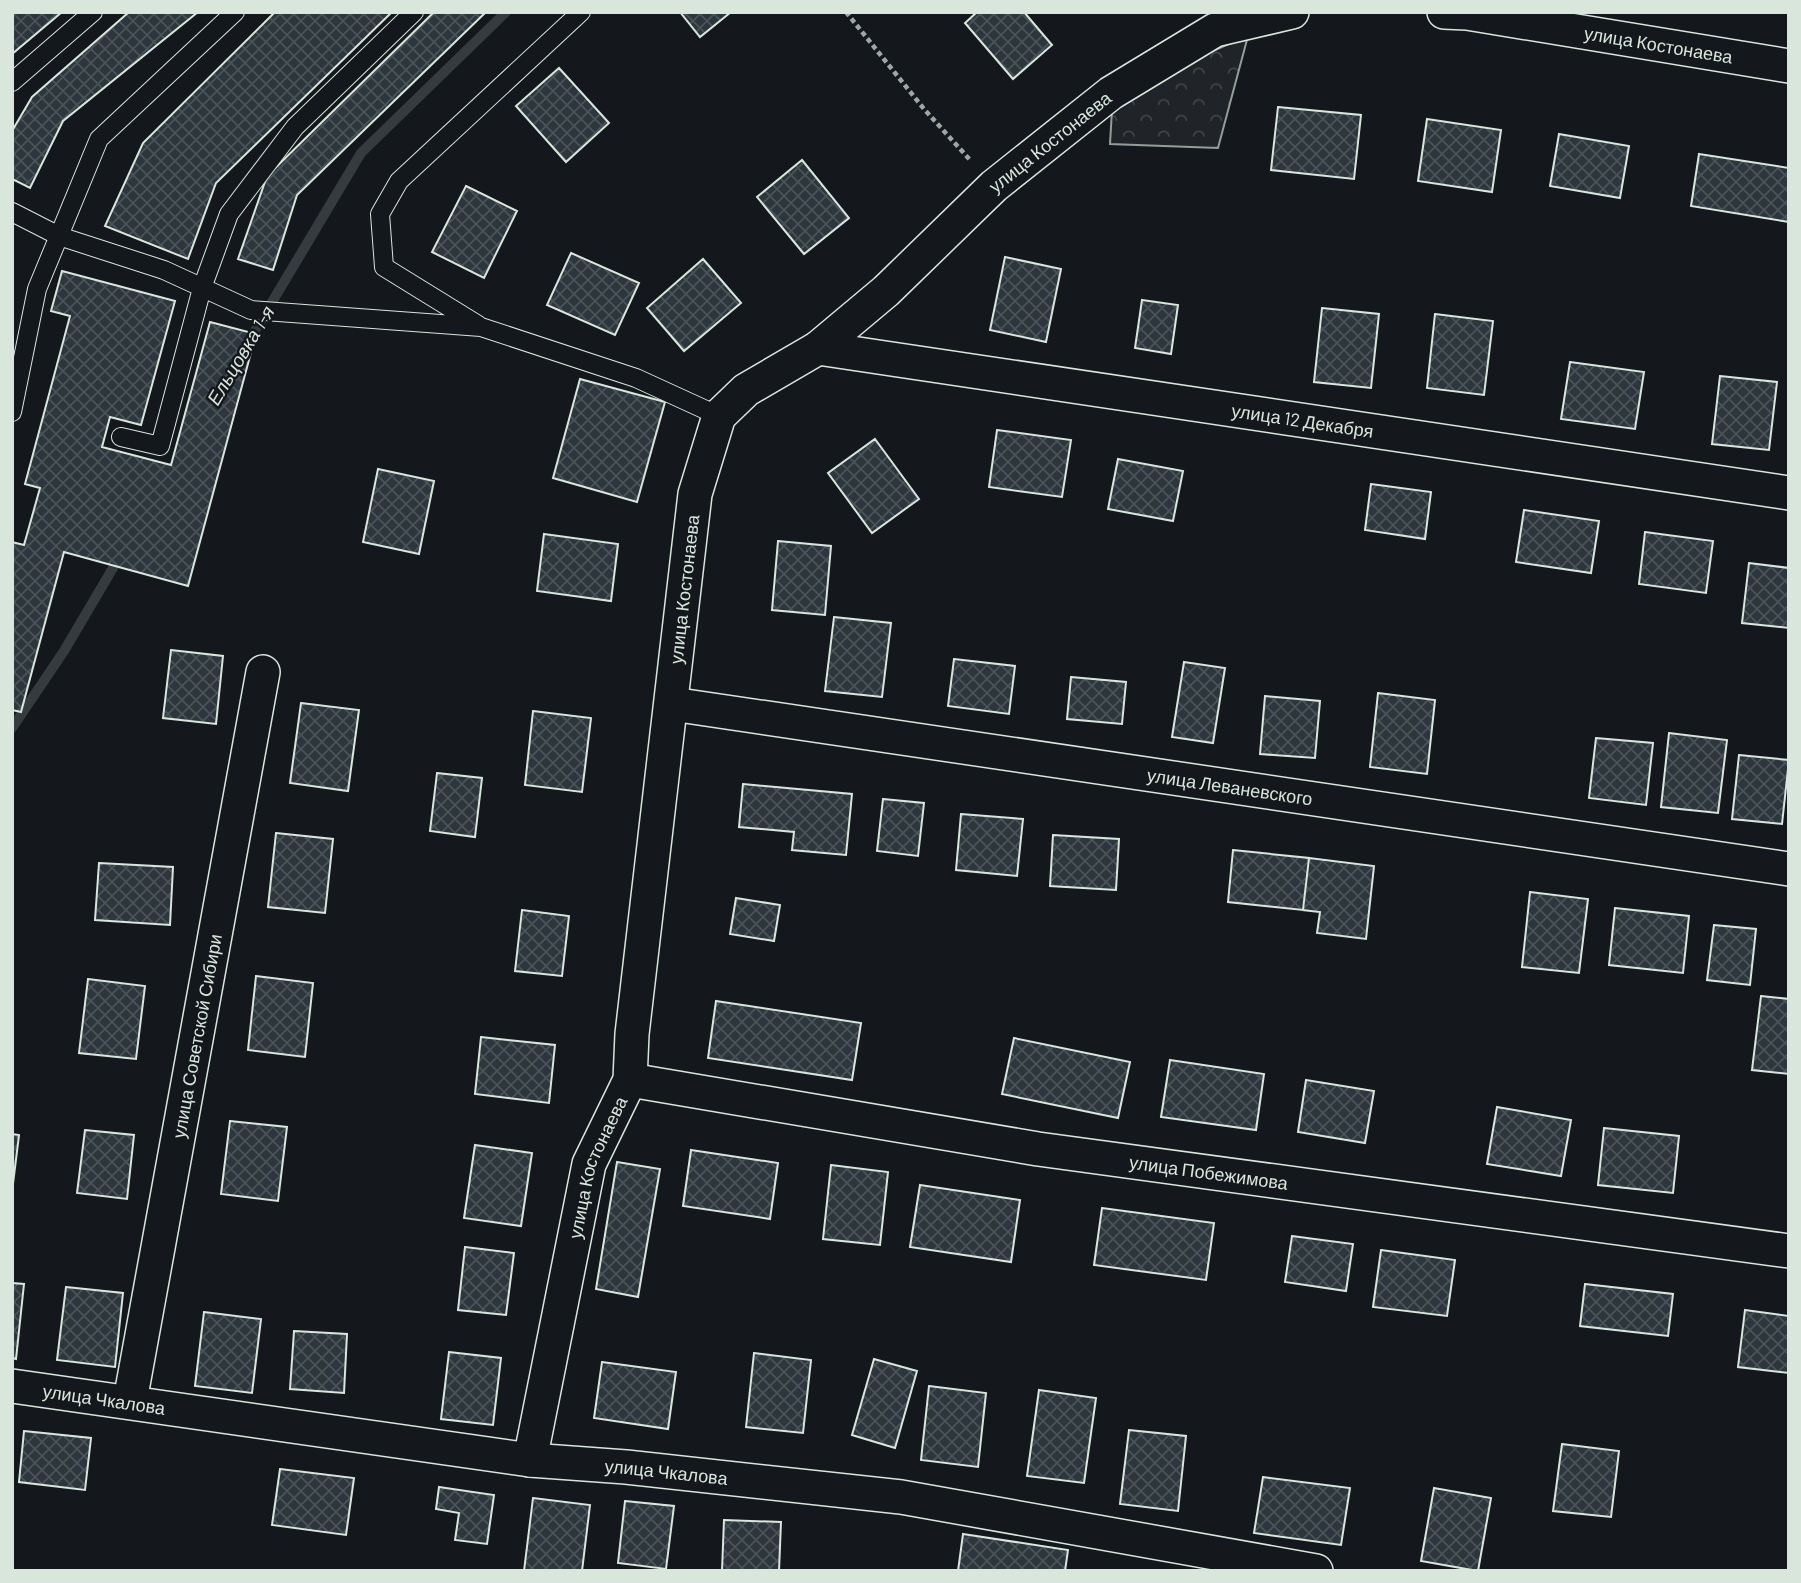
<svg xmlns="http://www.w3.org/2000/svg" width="1801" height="1583" viewBox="0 0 1801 1583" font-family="Barlow,sans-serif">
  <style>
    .forest { fill: url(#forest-crowns); stroke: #939e99; stroke-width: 2 }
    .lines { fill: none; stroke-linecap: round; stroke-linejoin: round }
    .stream { stroke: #363b3e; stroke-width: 10 }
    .building { fill: url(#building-cross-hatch); stroke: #d8e6dc; stroke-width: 2 }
    .lane-casing { stroke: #d8e6dc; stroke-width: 20 }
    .street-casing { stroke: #d8e6dc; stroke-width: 36 }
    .path { stroke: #9da8a2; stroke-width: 4.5; stroke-dasharray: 5 3.5; stroke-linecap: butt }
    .lane { stroke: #14181c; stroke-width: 18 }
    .street { stroke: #14181c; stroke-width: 33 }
    .labels { text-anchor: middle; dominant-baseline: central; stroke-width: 5; stroke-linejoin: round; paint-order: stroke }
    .street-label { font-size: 18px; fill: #d8e6dc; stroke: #14181c }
    .water-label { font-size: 19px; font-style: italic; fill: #d8e6dc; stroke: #14181c }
  </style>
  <defs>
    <pattern id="forest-crowns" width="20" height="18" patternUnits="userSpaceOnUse" patternTransform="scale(1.75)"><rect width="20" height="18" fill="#202428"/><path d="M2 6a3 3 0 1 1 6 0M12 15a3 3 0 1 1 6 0" fill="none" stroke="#404447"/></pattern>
    <pattern id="building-cross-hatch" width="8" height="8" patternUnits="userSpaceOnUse" patternTransform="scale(1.75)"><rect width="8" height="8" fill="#2c363c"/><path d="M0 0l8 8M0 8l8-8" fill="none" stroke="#4a5358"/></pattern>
  </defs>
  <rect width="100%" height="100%" fill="#14181c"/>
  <path class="forest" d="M1248,36L1218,148L1110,144L1112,110L1172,68Z"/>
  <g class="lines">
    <path class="stream" d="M247,344L361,153L506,12
      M12,728L64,651L120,556"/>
  </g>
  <path class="building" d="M12,12H62L12,54Z
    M129,12H198L63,121L30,188L12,179V131L32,97Z
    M275,12H392L216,183L188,259L105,226L143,143Z
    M434,12H486L297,195L273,270L238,259L267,176Z
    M680,12H731L700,37Z
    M977,12H1024L1052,45L1013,79L965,23Z
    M559,68L609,123L566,162L516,106Z
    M1278,107L1361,115L1354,179L1271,170Z
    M1427,119L1501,130L1492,192L1418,181Z
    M1559,134L1629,146L1620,198L1550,186Z
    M1699,154L1789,168V222L1691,206Z
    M802,160L849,218L804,254L757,197Z
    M466,186L517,211L484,278L432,252Z
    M571,253L639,283L615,335L547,305Z
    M1005,257L1061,269L1046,342L990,330Z
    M703,259L741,303L684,351L647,308Z
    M62,271L175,301L141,425L110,417L102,447L171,465L210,322L256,334L188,586L64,552L21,712L12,710V542L24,545L40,488L25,484L70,316L51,311Z
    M1142,300L1178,305L1171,354L1135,348Z
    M1322,308L1379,314L1371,388L1314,382Z
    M1435,314L1493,321L1484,395L1427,388Z
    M1570,362L1644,372L1635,429L1561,419Z
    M1720,376L1777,382L1769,450L1712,444Z
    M580,379L665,402L637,502L553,478Z
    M997,430L1071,440L1062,497L989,487Z
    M875,439L919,499L872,533L828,473Z
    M1118,459L1183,471L1173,521L1108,509Z
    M378,469L434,481L419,554L363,542Z
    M1371,484L1431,492L1425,539L1365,530Z
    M1524,510L1599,521L1591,573L1516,562Z
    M1645,532L1713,541L1706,593L1639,584Z
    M544,534L618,544L611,601L537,591Z
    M778,541L831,546L825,615L772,610Z
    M1749,563L1789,568V628L1742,623Z
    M834,617L891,623L882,697L825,691Z
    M171,650L223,656L216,724L163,718Z
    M954,659L1015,666L1009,714L948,706Z
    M1184,662L1225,668L1213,743L1172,737Z
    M1071,677L1126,682L1122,724L1067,719Z
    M1378,693L1435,700L1427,774L1370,767Z
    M1265,696L1320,701L1315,758L1260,754Z
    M301,703L359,710L348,791L290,783Z
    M533,711L591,718L582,792L525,785Z
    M1669,733L1727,740L1718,813L1661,807Z
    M1596,738L1653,743L1646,805L1589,798Z
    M1739,755L1789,760L1782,824L1732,819Z
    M437,773L482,778L475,837L430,831Z
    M743,784L852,794L846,855L792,850L794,832L739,827Z
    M883,799L924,803L918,856L877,851Z
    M961,814L1023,819L1017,876L956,870Z
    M276,833L333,839L325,913L268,907Z
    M1053,835L1119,839L1116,890L1050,886Z
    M1233,850L1309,858L1303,910L1228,902Z
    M1309,858L1374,866L1366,939L1317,933L1320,912L1303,910Z
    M99,863L173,867L170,925L95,920Z
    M1530,892L1588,899L1579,973L1522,967Z
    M736,898L780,905L774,941L730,934Z
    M1615,908L1689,916L1683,973L1609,965Z
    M522,910L569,916L562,976L515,971Z
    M1714,925L1756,929L1750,985L1707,980Z
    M256,976L313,983L305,1057L248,1050Z
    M88,979L145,986L136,1059L79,1053Z
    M1761,996L1789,999V1074L1752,1070Z
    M716,1001L861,1023L852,1080L708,1058Z
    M481,1037L555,1045L549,1103L475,1094Z
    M1014,1038L1130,1062L1118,1118L1002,1094Z
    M1170,1060L1264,1074L1256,1130L1161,1117Z
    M1306,1080L1374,1091L1365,1143L1298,1132Z
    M1497,1107L1571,1120L1561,1176L1487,1164Z
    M230,1121L287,1127L278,1201L221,1194Z
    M1604,1128L1679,1136L1673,1193L1598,1185Z
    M85,1130L134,1135L127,1199L77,1193Z
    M12,1134L19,1135L12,1192Z
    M475,1145L532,1153L521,1226L464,1218Z
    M691,1150L778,1163L770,1219L683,1206Z
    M617,1162L660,1169L638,1297L596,1289Z
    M831,1165L888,1172L880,1245L823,1239Z
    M920,1185L1020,1200L1011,1262L910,1247Z
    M1102,1208L1214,1223L1206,1280L1094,1265Z
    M1292,1236L1353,1244L1346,1291L1285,1282Z
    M465,1247L514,1253L506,1315L458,1310Z
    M1381,1250L1455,1260L1447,1316L1373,1307Z
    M12,1283L24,1284L16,1359L12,1358Z
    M1585,1284L1673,1294L1668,1336L1580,1326Z
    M66,1287L123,1293L115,1367L57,1360Z
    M1745,1310L1789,1316V1373L1738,1367Z
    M204,1312L261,1319L252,1393L195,1386Z
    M294,1331L347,1334L344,1393L290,1389Z
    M449,1352L501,1358L493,1425L441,1419Z
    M754,1353L811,1360L803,1433L746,1427Z
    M874,1359L917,1371L895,1448L852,1435Z
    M602,1362L676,1372L668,1429L594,1418Z
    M929,1386L986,1393L978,1467L921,1460Z
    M1039,1390L1096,1398L1084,1483L1027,1476Z
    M1129,1430L1186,1436L1178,1511L1120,1504Z
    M24,1431L91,1438L85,1490L19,1482Z
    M1562,1444L1619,1451L1611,1517L1553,1511Z
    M280,1469L354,1478L346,1535L272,1525Z
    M1263,1477L1350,1488L1341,1545L1254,1533Z
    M439,1487L494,1495L487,1544L455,1540L459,1513L436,1509Z
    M1434,1488L1491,1498L1478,1571L1421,1561Z
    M533,1498L590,1505L582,1571H524Z
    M625,1501L674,1506L666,1569L618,1563Z
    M724,1520L781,1522L779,1571H722Z
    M963,1534L1068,1550L1065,1571H958Z"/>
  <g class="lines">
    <defs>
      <path id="lane" d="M12,82L93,12
        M12,212L59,236L164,270L251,310L481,327L636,378L719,416
        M478,325L384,267L380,214L399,181L581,12
        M12,412L37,289L99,139L235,12
        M121,437L160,446L202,288L229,214L295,127L414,12"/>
      <g id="street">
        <path id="s1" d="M1444,12L1467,13L1789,66"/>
        <path id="s2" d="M818,348L1789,493"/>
        <path id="s3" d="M672,704L1789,869"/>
        <path id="s4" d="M630,1080L1038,1149L1789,1251"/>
        <path id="s5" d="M12,1386L530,1460L626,1467L901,1497L1316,1571"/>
        <path id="s6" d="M130,1401L263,672"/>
        <path id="s7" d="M530,1460L589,1164L630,1080L632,1034L695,494L719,416L746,390L818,348L886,291L994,186L1111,93L1215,30L1292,12"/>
      </g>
    </defs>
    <use href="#lane" class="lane-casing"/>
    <use href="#street" class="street-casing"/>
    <path class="path" d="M846,12L924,109L971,161"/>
    <use href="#lane" class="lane"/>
    <use href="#street" class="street"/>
  </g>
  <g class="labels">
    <g class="street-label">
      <text stroke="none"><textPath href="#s1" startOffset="217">улица Костонаева</textPath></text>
      <text stroke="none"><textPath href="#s7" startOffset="1498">улица Костонаева</textPath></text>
      <text stroke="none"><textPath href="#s2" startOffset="490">улица 12 Декабря</textPath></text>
      <text stroke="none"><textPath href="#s7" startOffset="889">улица Костонаева</textPath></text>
      <text stroke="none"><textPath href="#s3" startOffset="564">улица Леваневского</textPath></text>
      <text stroke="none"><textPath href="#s6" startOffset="371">улица Советской Сибири</textPath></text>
      <text stroke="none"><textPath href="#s7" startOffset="301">улица Костонаева</textPath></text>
      <text stroke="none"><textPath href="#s4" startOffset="586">улица Побежимова</textPath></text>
      <text stroke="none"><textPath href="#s5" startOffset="93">улица Чкалова</textPath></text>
      <text stroke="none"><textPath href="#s5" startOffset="660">улица Чкалова</textPath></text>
    </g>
    <g class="water-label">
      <text transform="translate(240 355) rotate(-59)">Ельцовка 1-я</text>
    </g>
  </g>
  <rect width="1801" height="1583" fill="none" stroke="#d8e6dc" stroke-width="28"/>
</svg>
